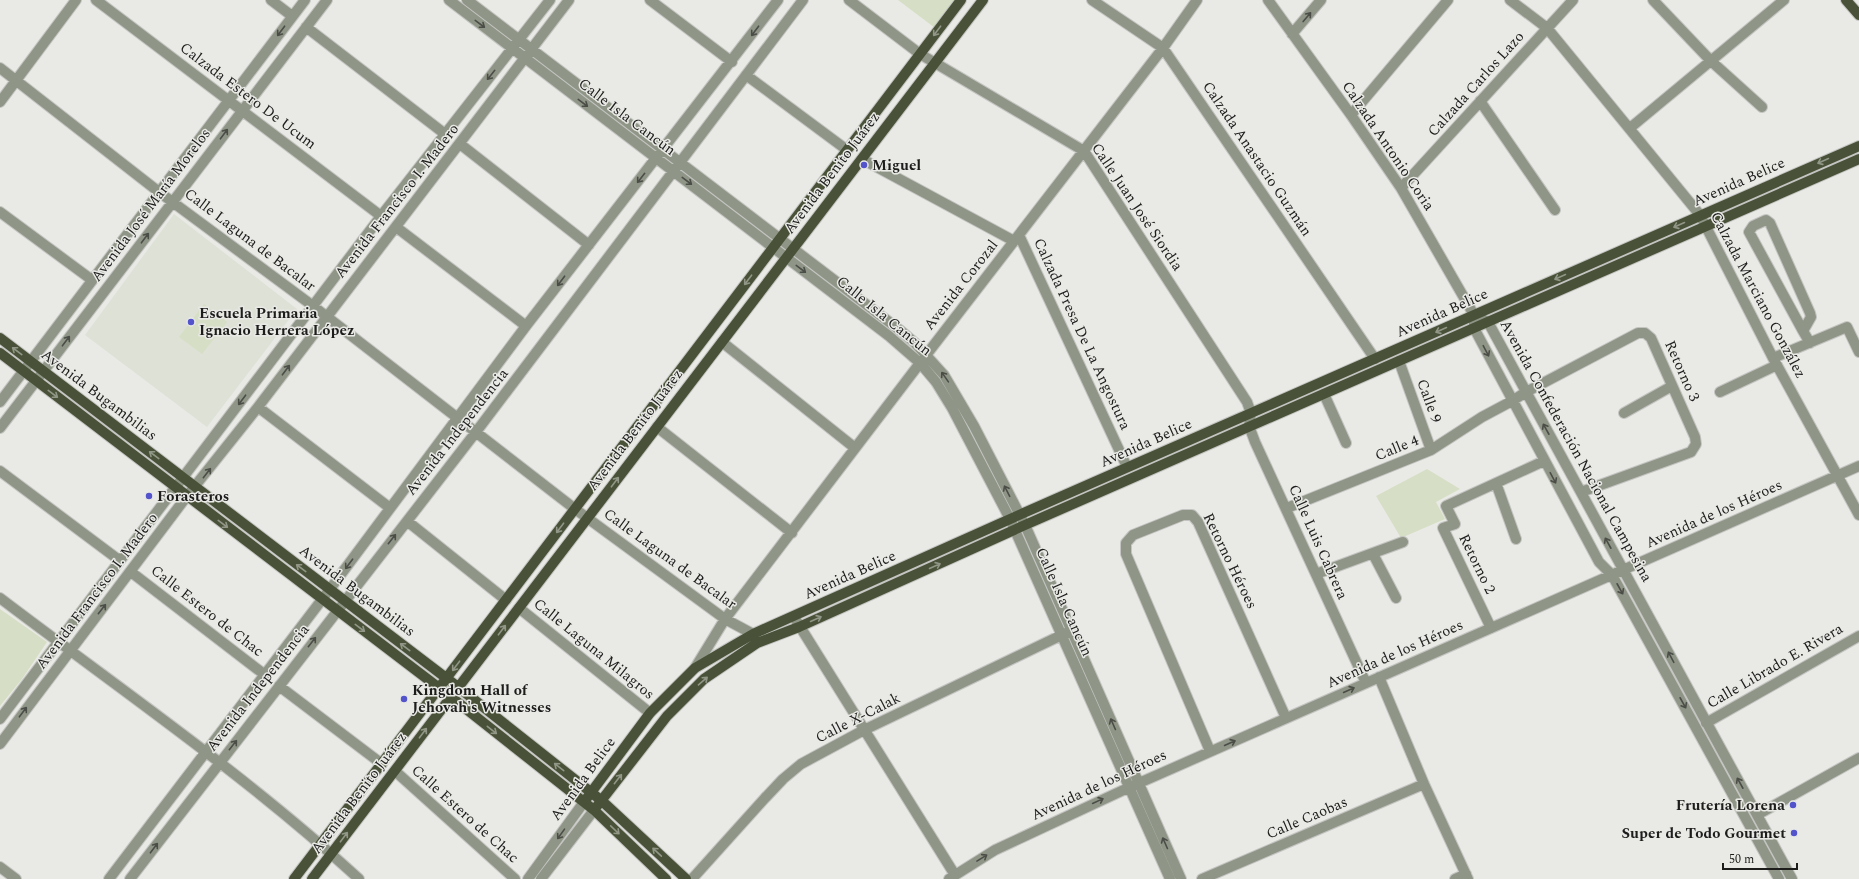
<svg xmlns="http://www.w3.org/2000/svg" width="1859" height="879" viewBox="0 0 1859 879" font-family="Spectral,serif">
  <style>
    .built { fill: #dde1d6 }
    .green { fill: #d6dfc5 }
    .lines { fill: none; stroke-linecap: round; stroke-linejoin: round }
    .minor-casing { stroke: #c4c5c2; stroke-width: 12 }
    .major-casing { stroke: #c4c5c2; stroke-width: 12 }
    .minor { stroke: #909687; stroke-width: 10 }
    .major { stroke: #495238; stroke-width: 10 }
    .oneway { stroke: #4b4d47 }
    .oneway2 { stroke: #919686 }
    .poi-dot { fill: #5354cb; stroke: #e9eae6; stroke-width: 1.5 }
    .labels { text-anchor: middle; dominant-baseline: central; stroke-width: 3; stroke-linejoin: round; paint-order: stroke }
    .street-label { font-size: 15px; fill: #1d1d1c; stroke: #e9eae6 }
    .poi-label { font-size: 15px; font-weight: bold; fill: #1d1d1c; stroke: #e9eae6; text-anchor: start }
  </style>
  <rect width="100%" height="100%" fill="#e9eae6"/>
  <path class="built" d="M174,214L297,309L207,427L85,335Z"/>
  <path class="green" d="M898,0H963L939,31Z
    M204,304L227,322L202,354L179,337Z
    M1427,469L1460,489L1436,502L1445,519L1401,538L1376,496Z
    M0,609L47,642L22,679L0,706Z"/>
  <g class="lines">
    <defs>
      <path id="minor" d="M96,0L381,216
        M271,0L292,16
        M449,0L889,336L920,363L936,382L952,408L1010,519L1170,879
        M467,0L901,331L915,343L944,375L974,426L1025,525L1181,879
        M650,0L732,62
        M849,0L920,54L1084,151L1247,402L1251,413L1249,426L1255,442L1366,683
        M1092,0L1163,48L1375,359
        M1268,0L1351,115L1401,188L1474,315
        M1510,0L1547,28L1700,215L1773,358L1859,515
        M1653,0L1711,61L1762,107
        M306,27L445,134
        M1292,34L1321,0
        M0,68L159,192L313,306L575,509L725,619L753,634
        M746,75L847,150
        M1480,101L1555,210
        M0,102L76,0
        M1351,115L1448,0
        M1630,128L1784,0
        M460,144L589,245
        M862,159L1014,241
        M1401,188L1573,0
        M0,212L92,280
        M396,227L526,326
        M1019,235L1127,467
        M1474,315L1488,322L1792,879
        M1474,321V328L1599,562L1612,575L1779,879
        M1803,331L1811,317L1810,313L1770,223L1766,220L1753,226L1749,232L1803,331L1810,343
        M722,342L855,448
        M1773,358L1847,327L1859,352
        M1399,361L1431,450
        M1720,392L1777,365
        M1324,394L1346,443
        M0,402L305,0
        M258,407L390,508
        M1624,413L1672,386
        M657,427L792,533
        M0,428L327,0
        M0,471L119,560
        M1496,483L1516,539
        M1287,508L1431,450L1482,417L1512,401L1526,392L1638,333H1645L1651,338L1695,437L1696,444L1691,452L1581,492
        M407,521L506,600
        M1373,554L1396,598
        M131,572L265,675
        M1316,574L1403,542
        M0,598C121,690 247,776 359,879
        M519,608L650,713
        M794,617L955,875
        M1491,628L1443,528L1455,524L1446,506L1544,461
        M695,668L725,619L920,363L1163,48L1197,0
        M1379,677L1424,784L1468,879
        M279,686L382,764
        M0,719L381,216L550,0
        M1706,723L1859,636
        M0,744L187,496L258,407L569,0
        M1210,751L1126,554V543L1133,535L1183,515H1192L1198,522L1286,718
        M395,771L515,879
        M1757,815L1859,758
        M0,867L16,879
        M109,879L330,589L526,326L778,0
        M130,879L476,432L803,0
        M528,879L584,802
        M541,879L594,810
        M692,879L765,798L783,779L801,764L864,730L1068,632
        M949,879L995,850L1130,787L1859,466
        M1202,879L1424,784
        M1455,879L1466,874"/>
      <path id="major" d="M1846,0L1859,15
        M0,338L458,687L602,801L686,879
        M0,353L451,697L594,810L666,879
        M584,802L650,713L695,668L753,634L1019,515L1859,146
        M594,810L667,716L704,679L757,643L799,627L1025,525L1859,159
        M294,879L961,0
        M312,879L983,0"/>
    </defs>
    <use href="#minor" class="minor-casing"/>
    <use href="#major" class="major-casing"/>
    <use href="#minor" class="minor"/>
    <use href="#major" class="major"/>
  </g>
  <defs><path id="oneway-shaft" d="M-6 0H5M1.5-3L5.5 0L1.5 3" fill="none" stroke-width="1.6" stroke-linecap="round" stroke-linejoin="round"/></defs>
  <g class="oneway">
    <use href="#oneway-shaft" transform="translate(1307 17) rotate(-50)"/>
    <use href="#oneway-shaft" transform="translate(480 24) rotate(37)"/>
    <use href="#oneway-shaft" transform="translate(281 31) rotate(127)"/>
    <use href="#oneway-shaft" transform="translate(755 31) rotate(127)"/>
    <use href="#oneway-shaft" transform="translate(491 75) rotate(129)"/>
    <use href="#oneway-shaft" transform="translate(583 103) rotate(37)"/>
    <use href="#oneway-shaft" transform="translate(224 134) rotate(-53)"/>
    <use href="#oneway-shaft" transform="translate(641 178) rotate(128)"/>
    <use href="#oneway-shaft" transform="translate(687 181) rotate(37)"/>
    <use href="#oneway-shaft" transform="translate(145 238) rotate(-53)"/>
    <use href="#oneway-shaft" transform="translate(801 269) rotate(37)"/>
    <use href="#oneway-shaft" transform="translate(561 281) rotate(127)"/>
    <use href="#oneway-shaft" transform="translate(66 341) rotate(-53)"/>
    <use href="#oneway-shaft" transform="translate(1486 351) rotate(62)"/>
    <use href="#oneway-shaft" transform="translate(286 370) rotate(-53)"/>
    <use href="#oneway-shaft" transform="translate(945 377) rotate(-125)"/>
    <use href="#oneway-shaft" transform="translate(242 400) rotate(127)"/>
    <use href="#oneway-shaft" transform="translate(1546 429) rotate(-119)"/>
    <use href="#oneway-shaft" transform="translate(207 473) rotate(-52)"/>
    <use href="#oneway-shaft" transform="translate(1553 478) rotate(62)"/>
    <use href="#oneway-shaft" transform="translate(1007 491) rotate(-117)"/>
    <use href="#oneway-shaft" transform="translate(392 539) rotate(-52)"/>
    <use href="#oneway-shaft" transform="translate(1608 543) rotate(-119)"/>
    <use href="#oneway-shaft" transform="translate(349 564) rotate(127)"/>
    <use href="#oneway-shaft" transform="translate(1620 589) rotate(61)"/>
    <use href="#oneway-shaft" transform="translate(102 609) rotate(-52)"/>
    <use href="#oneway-shaft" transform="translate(312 642) rotate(-52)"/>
    <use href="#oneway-shaft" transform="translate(1671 657) rotate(-118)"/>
    <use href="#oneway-shaft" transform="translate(1349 690) rotate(-24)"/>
    <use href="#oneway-shaft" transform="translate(1683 703) rotate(61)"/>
    <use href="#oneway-shaft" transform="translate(23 712) rotate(-53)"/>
    <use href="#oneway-shaft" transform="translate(1113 724) rotate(-114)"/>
    <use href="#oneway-shaft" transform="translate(1230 743) rotate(-24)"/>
    <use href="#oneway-shaft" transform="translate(233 745) rotate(-52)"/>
    <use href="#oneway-shaft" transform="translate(1740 783) rotate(-119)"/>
    <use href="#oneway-shaft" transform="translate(1098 801) rotate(-25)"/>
    <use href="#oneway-shaft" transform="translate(561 834) rotate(126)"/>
    <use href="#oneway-shaft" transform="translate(1165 843) rotate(-114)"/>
    <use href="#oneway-shaft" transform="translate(154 848) rotate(-53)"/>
    <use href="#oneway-shaft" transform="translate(982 858) rotate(-32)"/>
  </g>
  <g class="oneway2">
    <use href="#oneway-shaft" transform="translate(937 31) rotate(127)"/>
    <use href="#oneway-shaft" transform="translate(1823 161) rotate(156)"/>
    <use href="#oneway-shaft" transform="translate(1679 225) rotate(156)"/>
    <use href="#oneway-shaft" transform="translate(1560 277) rotate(156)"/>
    <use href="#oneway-shaft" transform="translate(748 280) rotate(127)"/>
    <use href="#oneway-shaft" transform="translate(1441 330) rotate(156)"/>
    <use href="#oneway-shaft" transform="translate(17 351) rotate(-143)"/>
    <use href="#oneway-shaft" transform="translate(53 394) rotate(37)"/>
    <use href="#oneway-shaft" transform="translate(154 455) rotate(-143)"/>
    <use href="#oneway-shaft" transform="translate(615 482) rotate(-53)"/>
    <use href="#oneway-shaft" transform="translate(223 524) rotate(37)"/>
    <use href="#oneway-shaft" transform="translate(560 528) rotate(127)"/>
    <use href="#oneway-shaft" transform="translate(935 566) rotate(-24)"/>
    <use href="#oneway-shaft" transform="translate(301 568) rotate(-143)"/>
    <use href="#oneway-shaft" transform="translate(816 619) rotate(-24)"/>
    <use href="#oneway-shaft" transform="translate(360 628) rotate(37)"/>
    <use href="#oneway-shaft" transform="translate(502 630) rotate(-53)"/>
    <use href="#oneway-shaft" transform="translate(405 647) rotate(-143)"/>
    <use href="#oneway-shaft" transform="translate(456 666) rotate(127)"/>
    <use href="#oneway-shaft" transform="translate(703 681) rotate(-41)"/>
    <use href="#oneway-shaft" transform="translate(492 730) rotate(38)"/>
    <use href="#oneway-shaft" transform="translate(423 733) rotate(-53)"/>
    <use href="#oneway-shaft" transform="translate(559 767) rotate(-142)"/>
    <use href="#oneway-shaft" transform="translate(618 779) rotate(-52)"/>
    <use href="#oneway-shaft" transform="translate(615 830) rotate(44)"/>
    <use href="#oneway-shaft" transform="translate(344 837) rotate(-53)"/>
    <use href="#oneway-shaft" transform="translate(657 852) rotate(-137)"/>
  </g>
  <g class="poi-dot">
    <circle cx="864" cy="165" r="4"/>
    <circle cx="191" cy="322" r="4"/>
    <circle cx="149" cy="496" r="4"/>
    <circle cx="404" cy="699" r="4"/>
    <circle cx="1793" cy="805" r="4"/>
    <circle cx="1794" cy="833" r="4"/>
  </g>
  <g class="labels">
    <g class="street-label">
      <text transform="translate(1476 84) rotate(-48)">Calzada Carlos Lazo</text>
      <text transform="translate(248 96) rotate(37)">Calzada Estero De Ucum</text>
      <text transform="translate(627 117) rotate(37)">Calle Isla Cancún</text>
      <text transform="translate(1388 146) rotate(56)">Calzada Antonio Coria</text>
      <text transform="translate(1257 159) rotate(56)">Calzada Anastacio Guzmán</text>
      <text transform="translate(832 173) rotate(-53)">Avenida Benito Juárez</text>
      <text transform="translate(1739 182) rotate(-24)">Avenida Belice</text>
      <text transform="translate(397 201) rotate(-52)">Avenida Francisco I. Madero</text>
      <text transform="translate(151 205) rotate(-53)">Avenida José María Morelos</text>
      <text transform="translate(1137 207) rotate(56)">Calle Juan José Siordia</text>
      <text transform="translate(250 240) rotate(37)">Calle Laguna de Bacalar</text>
      <text transform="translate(961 285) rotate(-52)">Avenida Corozal</text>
      <text transform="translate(1758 295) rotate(62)">Calzada Marciano González</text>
      <text transform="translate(1442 313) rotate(-24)">Avenida Belice</text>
      <text transform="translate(884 316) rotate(39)">Calle Isla Cancún</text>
      <text transform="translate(1082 334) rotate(65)">Calzada Presa De La Angostura</text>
      <text transform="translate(1682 371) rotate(66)">Retorno 3</text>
      <text transform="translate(99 395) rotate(37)">Avenida Bugambilias</text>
      <text transform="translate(1429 401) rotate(70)">Calle 9</text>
      <text transform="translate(635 430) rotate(-53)">Avenida Benito Juárez</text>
      <text transform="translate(457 432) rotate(-52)">Avenida Independencia</text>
      <text transform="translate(1146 443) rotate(-24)">Avenida Belice</text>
      <text transform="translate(1397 448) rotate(-22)">Calle 4</text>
      <text transform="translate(1576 451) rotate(61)">Avenida Confederación Nacional Campesina</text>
      <text transform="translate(1714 514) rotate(-24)">Avenida de los Héroes</text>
      <text transform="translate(1318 542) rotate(66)">Calle Luis Cabrera</text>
      <text transform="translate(670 559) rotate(36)">Calle Laguna de Bacalar</text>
      <text transform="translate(1230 561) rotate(64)">Retorno Héroes</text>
      <text transform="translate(1477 564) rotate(64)">Retorno 2</text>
      <text transform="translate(850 575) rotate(-24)">Avenida Belice</text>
      <text transform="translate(97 591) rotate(-53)">Avenida Francisco I. Madero</text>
      <text transform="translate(357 591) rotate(37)">Avenida Bugambilias</text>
      <text transform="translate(1064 602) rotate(66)">Calle Isla Cancún</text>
      <text transform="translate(207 611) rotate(38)">Calle Estero de Chac</text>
      <text transform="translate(594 649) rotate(39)">Calle Laguna Milagros</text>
      <text transform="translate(1395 654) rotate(-24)">Avenida de los Héroes</text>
      <text transform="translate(1775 666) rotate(-30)">Calle Librado E. Rivera</text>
      <text transform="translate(258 688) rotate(-52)">Avenida Independencia</text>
      <text transform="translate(858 718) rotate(-27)">Calle X-Calak</text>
      <text transform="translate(583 779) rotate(-54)">Avenida Belice</text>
      <text transform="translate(1099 785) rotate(-25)">Avenida de los Héroes</text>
      <text transform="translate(359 793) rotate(-53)">Avenida Benito Juárez</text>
      <text transform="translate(465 814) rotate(42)">Calle Estero de Chac</text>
      <text transform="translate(1307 818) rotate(-23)">Calle Caobas</text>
    </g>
    <g class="poi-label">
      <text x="872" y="165">Miguel</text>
      <text x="199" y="313">Escuela Primaria<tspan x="199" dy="17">Ignacio Herrera López</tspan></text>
      <text x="157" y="496">Forasteros</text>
      <text x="412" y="690">Kingdom Hall of<tspan x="412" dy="17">Jehovah's Witnesses</tspan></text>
      <text x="1785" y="805" text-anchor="end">Frutería Lorena</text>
      <text x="1786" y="833" text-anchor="end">Super de Todo Gourmet</text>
    </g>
  </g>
  <path d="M1723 863v6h74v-6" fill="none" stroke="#1d1d1c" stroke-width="2"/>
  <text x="1729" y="863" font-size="12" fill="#1d1d1c" stroke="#e9eae6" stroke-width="3" paint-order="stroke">50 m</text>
</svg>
